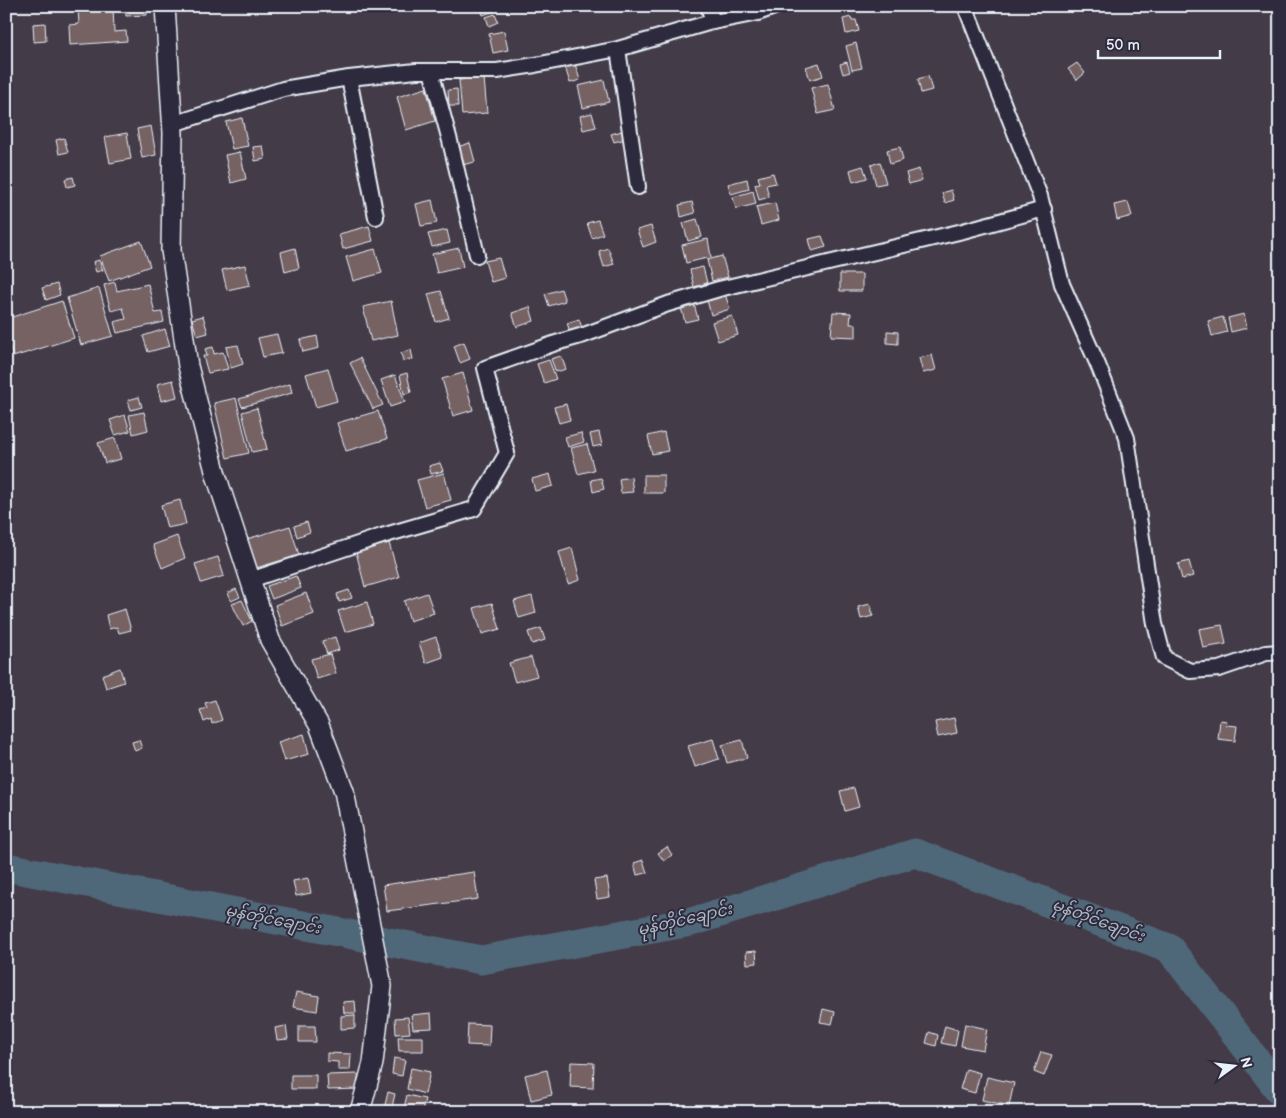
<svg xmlns="http://www.w3.org/2000/svg" width="1286" height="1118" viewBox="0 0 1286 1118" font-family="'Balsamiq Sans','Noto Sans Myanmar',sans-serif">
  <style>
    .lines { fill: none; stroke-linecap: round; stroke-linejoin: round }
    .river { stroke: #4f6779; stroke-width: 29 }
    .building { fill: #766263; stroke: #e8f1f8 }
    .street-casing { stroke: #e8f1f8; stroke-width: 18 }
    .secondary-casing { stroke: #e8f1f8; stroke-width: 22 }
    .street { stroke: #2f2a3d; stroke-width: 14 }
    .secondary { stroke: #2f2a3d; stroke-width: 19 }
    .labels { text-anchor: middle; dominant-baseline: central; stroke-width: 4; stroke-linejoin: round; paint-order: stroke }
    .water-label { font-size: 16px; font-style: italic; fill: #abbac5; stroke: #2f2a3d }
  </style>
  <rect width="100%" height="100%" fill="#443b48"/>
  <filter id="ink" filterUnits="userSpaceOnUse"><feTurbulence type="fractalNoise" baseFrequency=".02" numOctaves="2"/><feDisplacementMap in="SourceGraphic" scale="10" xChannelSelector="R" yChannelSelector="G"/><feConvolveMatrix kernelMatrix="1 2 1 2 8 2 1 2 1" color-interpolation-filters="sRGB"/></filter>
  <g filter="url(#ink)">
    <g class="lines">
      <path class="river" d="M6,867L481,960L691,922L915,853L1169,948L1280,1091"/>
    </g>
    <path class="building" d="M113,6L114,32L126,31L127,41L70,45L69,25L79,24L78,9Z
      M125,6H146L147,15L126,16Z
      M492,6L494,11L483,15L480,7Z
      M495,14L498,22L489,26L486,17Z
      M851,17L852,20H856L859,31L846,34L843,19Z
      M45,23L46,41L34,42L33,24Z
      M504,31L508,50L493,53L489,34Z
      M856,43L862,68L852,70L846,46Z
      M847,62L850,72L843,74L840,64Z
      M819,63L823,76L810,80L806,67Z
      M1077,63L1085,73L1077,80L1068,69Z
      M575,64L580,80L570,83L565,67Z
      M928,76L932,90L921,93L918,79Z
      M484,78L487,113L462,115L459,80Z
      M604,80L609,102L583,108L578,86Z
      M828,84L835,110L818,114L811,88Z
      M426,88L435,121L406,130L397,97Z
      M457,89L458,106H449L448,90Z
      M592,113L596,127L583,130L580,116Z
      M242,118L248,146L232,149L226,122Z
      M151,126L156,155L142,158L137,129Z
      M622,131L625,139L614,142L611,134Z
      M127,133L131,159L110,163L105,137Z
      M64,138L68,152L59,154L56,140Z
      M470,143L475,162L462,165L457,147Z
      M263,146L265,159L255,161L253,147Z
      M900,147L903,160L890,164L887,150Z
      M240,152L246,179L231,183L225,155Z
      M880,162L886,183L876,185L871,165Z
      M863,166L867,178L853,182L850,170Z
      M919,169L922,180L909,184L906,173Z
      M773,173L776,183L766,185L769,197L759,200L755,184L760,183L758,177Z
      M73,177L75,185L67,187L65,179Z
      M747,179L749,189L731,194L728,184Z
      M951,190L954,200L945,203L942,193Z
      M753,191L756,204L736,209L733,197Z
      M432,200L437,223L421,226L416,204Z
      M692,202L695,213L681,217L679,205Z
      M1128,202L1132,216L1117,220L1114,205Z
      M775,203L779,220L761,225L756,207Z
      M697,219L702,237L688,241L683,223Z
      M598,220L603,234L592,238L587,223Z
      M369,226L373,241L343,249L339,234Z
      M651,226L656,242L643,247L637,230Z
      M447,230L450,243L432,247L428,234Z
      M822,236L826,247L812,251L809,239Z
      M708,239L711,257L686,263L682,245Z
      M141,241L150,266L109,281L100,256Z
      M295,248L299,268L285,272L281,252Z
      M459,248L463,267L437,273L432,254Z
      M608,248L614,264L604,267L599,251Z
      M375,249L382,273L353,281L346,257Z
      M722,256L728,277L712,281L707,260Z
      M499,258L505,278L491,282L485,261Z
      M99,260L103,270L96,272L93,262Z
      M245,265L250,285L227,290L222,270Z
      M703,267L707,283L694,287L690,270Z
      M840,274H862V291H840Z
      M115,282L117,291L148,284L155,313L162,312L164,322L117,333L114,322L126,319L123,308L111,311L104,285Z
      M57,284L60,295L46,300L42,288Z
      M99,288L113,336L81,345L67,298Z
      M561,289L565,301L549,306L545,294Z
      M441,291L449,318L436,322L428,294Z
      M725,294L730,309L711,315L707,300Z
      M62,301L74,338L13,357L6,335V319Z
      M391,301L398,335L371,341L363,307Z
      M694,304L698,319L685,322L681,308Z
      M530,307L534,321L517,327L512,313Z
      M833,312L851,313L850,324H856V337L831,336Z
      M1244,314L1247,328L1231,332L1228,318Z
      M203,316L208,333L197,336L192,319Z
      M732,316L738,335L718,341L712,322Z
      M1223,317L1227,332L1212,336L1208,321Z
      M579,319L582,328L570,332L567,323Z
      M165,329L170,346L148,352L143,336Z
      M887,331L898,332V344L887,343Z
      M277,334L282,353L263,357L258,338Z
      M317,336L319,348L303,352L300,340Z
      M464,342L470,359L460,363L454,346Z
      M238,345L243,364L231,368L226,347Z
      M213,347L214,354L223,352L228,369L208,373L203,356H207L205,349Z
      M411,350L413,359L403,361L401,353Z
      M932,355L936,370L923,373L919,358Z
      M561,356L566,369L556,372L551,359Z
      M360,358L383,405L373,409L350,363Z
      M549,360L556,379L544,383L537,364Z
      M328,368L337,401L316,407L306,374Z
      M407,373L411,392L404,394L400,375Z
      M463,373L473,410L453,416L442,379Z
      M395,375L405,402L390,407L381,380Z
      M173,380L177,397L161,401L157,384Z
      M290,384L292,393L242,407L239,399Z
      M139,397L142,407L131,410L128,400Z
      M236,398L249,453L227,458L214,403Z
      M566,404L570,420L559,423L554,407Z
      M257,408L267,449L252,452L242,412Z
      M378,411L387,439L346,451L337,423Z
      M144,412L148,430L133,434L129,415Z
      M125,415L130,431L115,435L110,420Z
      M599,432L602,445L593,447L590,434Z
      M664,432L668,451L652,454L648,436Z
      M581,433L584,442L568,447L565,437Z
      M115,438L121,459L105,463L98,443Z
      M587,444L594,470L578,474L571,448Z
      M440,463L443,471L431,474L429,466Z
      M444,473L451,500L425,507L417,480Z
      M550,474L553,486L535,491L532,479Z
      M644,475H664V493H644Z
      M631,477L633,492L621,493L619,479Z
      M601,478L604,489L593,492L591,480Z
      M180,500L186,524L167,528L161,505Z
      M307,522L310,532L297,537L294,526Z
      M290,526L299,555L256,568L247,539Z
      M177,536L185,558L162,568L153,545Z
      M389,543L399,577L365,587L356,552Z
      M572,548L580,580L568,584L559,552Z
      M218,557L224,576L201,583L195,564Z
      M1189,561L1193,576L1182,579L1178,564Z
      M296,576L301,588L272,599L267,586Z
      M236,589L240,597L231,601L228,593Z
      M349,590L352,598L339,602L337,594Z
      M306,593L314,614L282,626L275,605Z
      M427,593L434,613L410,621L404,601Z
      M532,596L536,613L519,618L514,601Z
      M242,600L252,621L243,626L232,604Z
      M367,602L373,624L345,632L338,611Z
      M492,603L500,629L482,634L474,608Z
      M870,604L873,616L861,619L858,607Z
      M125,609L131,630L119,633L117,627L109,629L106,615Z
      M1222,625L1226,644L1203,648L1199,629Z
      M541,628L545,640L532,644L528,632Z
      M335,637L339,650L327,654L322,641Z
      M436,637L443,657L426,663L419,643Z
      M330,654L336,673L317,679L311,659Z
      M531,657L537,676L515,682L509,663Z
      M120,668L124,682L106,688L102,675Z
      M215,700L222,720L212,724L211,719L204,722L200,710L207,708L205,703Z
      M954,718L957,733L938,737L935,722Z
      M1220,720L1227,721L1226,725L1237,726L1235,741L1218,739Z
      M304,734L309,754L284,761L278,742Z
      M713,739L719,759L695,767L688,746Z
      M139,740L142,748L135,751L132,742Z
      M742,740L747,758L727,763L722,745Z
      M854,788L859,807L845,811L840,791Z
      M667,847L672,855L664,861L658,853Z
      M643,860L647,873L637,875L634,863Z
      M474,872L478,899L387,911L383,885Z
      M308,878L311,893L296,896L293,881Z
      M607,878L610,897L597,899L594,880Z
      M756,951L757,963L747,964L746,952Z
      M296,992L319,996L317,1011L293,1007Z
      M355,1001L356,1013H344L343,1002Z
      M823,1009L835,1012L832,1024L820,1022Z
      M431,1013L432,1028L413,1029L411,1015Z
      M355,1015V1028L341,1029V1016Z
      M408,1017L410,1033L396,1034L395,1018Z
      M468,1024L490,1025L489,1046L467,1045Z
      M965,1024L987,1029L983,1050L961,1046Z
      M286,1026L288,1039L277,1040L275,1028Z
      M299,1026H315L316,1042H299Z
      M945,1026L958,1030L955,1046L941,1043Z
      M929,1032L938,1035L936,1046L926,1043Z
      M398,1037H423V1051H399Z
      M1041,1052L1052,1055L1044,1076L1034,1072Z
      M327,1053L351,1054L350,1070H338V1062L327,1061Z
      M394,1058L405,1060L402,1076L392,1074Z
      M571,1062L594,1063L593,1088L570,1087Z
      M411,1068L430,1072L425,1094L407,1089Z
      M966,1069L980,1073L975,1093L960,1089Z
      M547,1070L552,1095L531,1100L525,1075Z
      M358,1074L359,1089L328,1090L327,1075Z
      M291,1075H316V1089H291Z
      M987,1077L1014,1083L1009,1106L982,1100Z
      M388,1092L395,1094L392,1107L385,1105Z
      M407,1095L425,1099L422,1112H403Z"/>
    <g class="lines">
      <defs>
        <path id="street" d="M708,6L713,22
          M965,6L1040,196L1062,284L1098,365L1127,438L1155,624L1164,658L1190,671L1219,669L1266,653L1280,652
          M618,49L638,187
          M431,71L450,141L477,255
          M349,78L376,217
          M173,124L283,89L349,78L416,71H497L535,65L618,49L708,23L758,13L777,6
          M250,580L382,536L474,509L507,453L485,368L556,343L584,335L668,304L719,289L963,231L1044,209"/>
        <path id="secondary" d="M165,6L173,133L171,250L188,366L216,475L270,640L319,725L344,791L382,986L373,1063L360,1112"/>
      </defs>
      <use href="#street" class="street-casing"/>
      <use href="#secondary" class="secondary-casing"/>
      <use href="#street" class="street"/>
      <use href="#secondary" class="secondary"/>
    </g>
  </g>
  <g class="labels">
    <g class="water-label">
      <text transform="translate(273 920) rotate(11)">မုန်တိုင်ချောင်း</text>
      <text transform="translate(685 920) rotate(-13)">မုန်တိုင်ချောင်း</text>
      <text transform="translate(1098 921) rotate(20)">မုန်တိုင်ချောင်း</text>
    </g>
  </g>
  <rect width="1286" height="1118" fill="none" stroke="#2f2a3d" stroke-width="25"/>
  <rect x="12" y="12" width="1261" height="1093" fill="none" stroke="#e8f1f8" stroke-width="2" filter="url(#ink)"/>
  <g transform="translate(1234 1066) rotate(75)" stroke="#2f2a3d" stroke-width="4" paint-order="stroke">
  <path d="M0-4L9 19L0 12L-9 19Z" fill="#e8f1f8"/>
  <text y="-8" font-size="14" font-weight="bold" text-anchor="middle" fill="#e8f1f8">N</text>
  </g>
  <path d="M1098 50v8h122v-8" fill="none" stroke="#e8f1f8" stroke-width="2.5"/>
  <text x="1106" y="50" font-size="15" fill="#e8f1f8" stroke="#2f2a3d" stroke-width="4" paint-order="stroke">50 m</text>
</svg>
